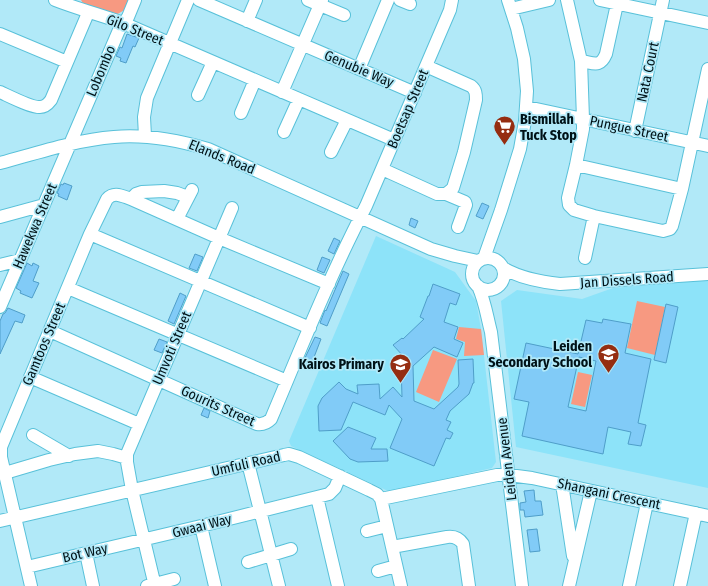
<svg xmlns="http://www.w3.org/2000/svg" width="708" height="586" viewBox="0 0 708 586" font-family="'Fira Sans Condensed',sans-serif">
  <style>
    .built { fill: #8de3f9 }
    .green { fill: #f79981 }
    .building { fill: #81cbf7; stroke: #4f9ec9; fill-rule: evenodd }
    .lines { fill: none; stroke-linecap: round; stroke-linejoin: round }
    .minor-casing { stroke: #59c1d9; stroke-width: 14 }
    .minor { stroke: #fff; stroke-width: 12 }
    .labels { text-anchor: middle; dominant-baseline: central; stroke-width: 3.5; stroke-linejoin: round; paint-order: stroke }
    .street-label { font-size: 14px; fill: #001217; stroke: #b1e9f8 }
    .poi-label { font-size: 14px; font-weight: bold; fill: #001217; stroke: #b1e9f8; text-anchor: end }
  </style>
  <rect width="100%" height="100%" fill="#b1e9f8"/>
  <path class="built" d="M376,236L455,272L476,301L481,329L496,462L492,468L393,491H388L291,446L289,441Z
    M708,280V488L516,447L501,301L517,290L582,299L613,288Z"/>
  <path class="green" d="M81,0H130L126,9L116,15L85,7Z
    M637,301L665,307L655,355L627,348Z
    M459,327L481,329L484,355L464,356L465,342L456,339Z
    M433,350L457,359L439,402L416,392Z
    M578,372L592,375L585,407L571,404Z"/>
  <path class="building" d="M127,34L139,38L135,47L133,46L126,63L120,61L121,58L116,56L120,47L122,48Z
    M64,183L72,186L67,200L58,196L59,194L57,193L61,184L63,185Z
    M482,203L489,206L483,219L476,216Z
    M411,218L418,221L415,228L409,225Z
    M334,238L340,241L334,254L328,251Z
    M195,254L203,257L197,271L189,268Z
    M322,257L330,260L324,273L317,270Z
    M27,263L32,266L33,263L39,266L33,281L39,283L32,298L20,293L21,291L16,288Z
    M343,271L349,274L327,326L320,323L325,310L326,311Z
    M433,284L460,294L456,305L450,303L444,322L458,327L454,339L463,343L457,357L434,347L413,366L414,401L434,409L458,387L459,384L458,360L473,359L474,383H473L469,394L450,411L446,420L451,422L447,430L453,433L450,439L446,438L434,466L390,448L402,419L389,405L385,415L353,402L341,430L319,431L318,406L322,398L339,382L346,389L358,394L357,385L379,384L380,399L393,387L402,397L401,365L404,357L393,345L402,338L403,339L424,319L420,317L428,296H429Z
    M180,293L186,296L174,324L168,321Z
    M666,304L678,307L666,363L654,360Z
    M8,308L25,315L22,323L15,321L0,354V321L3,314L5,313Z
    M603,319L631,324L625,353L651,359L638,423L646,425L641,446L628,444L631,432L608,427L603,454L522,436L529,402L514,399L526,343L578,354L586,320L602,323ZM579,357L596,361L586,411L568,407Z
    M315,337L321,339L311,365L303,362Z
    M159,339L167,342L162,353L154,350Z
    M204,408L210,411L208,418L201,415Z
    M348,427L376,438L371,449H387L388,461L358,462L350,459L333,441Z
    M534,490L535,501H541L543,515L525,517L524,510H520V503L526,502L524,491Z
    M537,529L540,551L530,552L527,530Z"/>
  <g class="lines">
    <defs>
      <path id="minor" d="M55,0C78,9 101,15 123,23L394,140
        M199,0L415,93
        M308,0L344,15
        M400,0L410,4
        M567,0L581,61L583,119V129L576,165L568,198L569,205L574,210L594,216L663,231L670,229L672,226L682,189L708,69
        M600,0L708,23
        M511,9L549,0
        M247,21L256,0
        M0,34L67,62
        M581,61C594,63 600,68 606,54L617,4
        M426,66L471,86C476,90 476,94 476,100L464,152L453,188L451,190L446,194
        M359,69L388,0
        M0,92C9,96 32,108 40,107C45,107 48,104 51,100L88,13
        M282,92L322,0
        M198,95L213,62
        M527,107L708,146
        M241,113L255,80
        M635,131L663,0
        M284,132L299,99
        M145,136L144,117L147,98L188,0
        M331,152L347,120
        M0,163C37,153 76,140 114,137C146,134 177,140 208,149L431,249L455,256L478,261
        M576,165L682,189
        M382,169L437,194H446L465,202L466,205L458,227
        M131,199L136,194L142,192L164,191L177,193L188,197
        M0,217L44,205
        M177,219L192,190
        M90,234L310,328
        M484,258L501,210L520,149L525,121L527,91L524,59L517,28L508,0
        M585,258L594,216
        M472 274a16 16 0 1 1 32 0a16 16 0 1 1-32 0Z
        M0,265L20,260
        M503,268C518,277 542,282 560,284L708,274
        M478,286C485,301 487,317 491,332L522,586
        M68,288L287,381
        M0,307L119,30L128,17L135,0
        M50,331L257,424C263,425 267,423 271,419C301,348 330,275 366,206L450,10L452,0
        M30,377L139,424
        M33,435L69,456
        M248,463L279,586
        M5,473L49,460L75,454L98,451L113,454L127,458
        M562,484L573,556
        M317,497L338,586
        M381,499L401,586
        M0,521L284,455L289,454L299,457L369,490L377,494L381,499L497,475H509L532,478L708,516
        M201,526L215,586
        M367,531L387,526
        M392,547L447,537C454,536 459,538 463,544L469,586
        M86,553L93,586
        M248,562L291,549
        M27,567L201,526L329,494L335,488L340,476
        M378,571L396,566
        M31,586L1,457V447L90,234L107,199C114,191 122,196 131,199L219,238L329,284
        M147,586L174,579
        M155,586L132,490L127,462V454L232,208
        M569,586L591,491
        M629,586L647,503
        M680,586L696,513"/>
    </defs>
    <use href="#minor" class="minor-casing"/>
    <use href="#minor" class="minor"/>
  </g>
  <defs>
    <symbol id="supermarket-pin" viewBox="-11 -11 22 30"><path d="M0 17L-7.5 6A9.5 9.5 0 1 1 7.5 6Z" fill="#952d11" stroke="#b1e9f8"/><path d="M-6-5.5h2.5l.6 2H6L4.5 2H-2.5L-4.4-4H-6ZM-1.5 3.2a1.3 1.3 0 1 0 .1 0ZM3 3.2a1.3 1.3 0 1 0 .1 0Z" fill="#fff"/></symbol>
    <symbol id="school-pin" viewBox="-11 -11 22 30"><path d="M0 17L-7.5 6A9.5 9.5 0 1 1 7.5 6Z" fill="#952d11" stroke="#b1e9f8"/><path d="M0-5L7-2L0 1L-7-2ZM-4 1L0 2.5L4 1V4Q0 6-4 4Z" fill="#fff"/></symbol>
  </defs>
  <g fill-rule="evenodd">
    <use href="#supermarket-pin" x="492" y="114" width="25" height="34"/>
    <use href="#school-pin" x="596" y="342" width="25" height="34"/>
    <use href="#school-pin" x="388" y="352" width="25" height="34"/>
  </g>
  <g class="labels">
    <g class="street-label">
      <text transform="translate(135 30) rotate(22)">Gilo Street</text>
      <text transform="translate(359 69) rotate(23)">Genubie Way</text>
      <text transform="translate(101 71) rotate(-67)">Lobombo</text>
      <text transform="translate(648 72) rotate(-78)">Nata Court</text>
      <text transform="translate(408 109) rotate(-67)">Boetsap Street</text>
      <text transform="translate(629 129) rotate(12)">Pungue Street</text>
      <text transform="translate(222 157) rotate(22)">Elands Road</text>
      <text transform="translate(35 226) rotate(-67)">Hawekwa Street</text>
      <text transform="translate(627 280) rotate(-4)">Jan Dissels Road</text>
      <text transform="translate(44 344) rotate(-67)">Gamtoos Street</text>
      <text transform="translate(172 348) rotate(-67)">Umvoti Street</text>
      <text transform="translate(218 406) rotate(24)">Gourits Street</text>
      <text transform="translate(507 459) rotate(-97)">Leiden Avenue</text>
      <text transform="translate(246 464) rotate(-13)">Umfuli Road</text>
      <text transform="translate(609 494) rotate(12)">Shangani Crescent</text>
      <text transform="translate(202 526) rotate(-14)">Gwaai Way</text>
      <text transform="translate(85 553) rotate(-13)">Bot Way</text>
    </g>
    <g class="poi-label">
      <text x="520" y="119" text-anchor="start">Bismillah<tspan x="520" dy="16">Tuck Stop</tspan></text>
      <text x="592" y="346">Leiden<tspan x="592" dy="16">Secondary School</tspan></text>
      <text x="384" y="364">Kairos Primary</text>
    </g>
  </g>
</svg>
